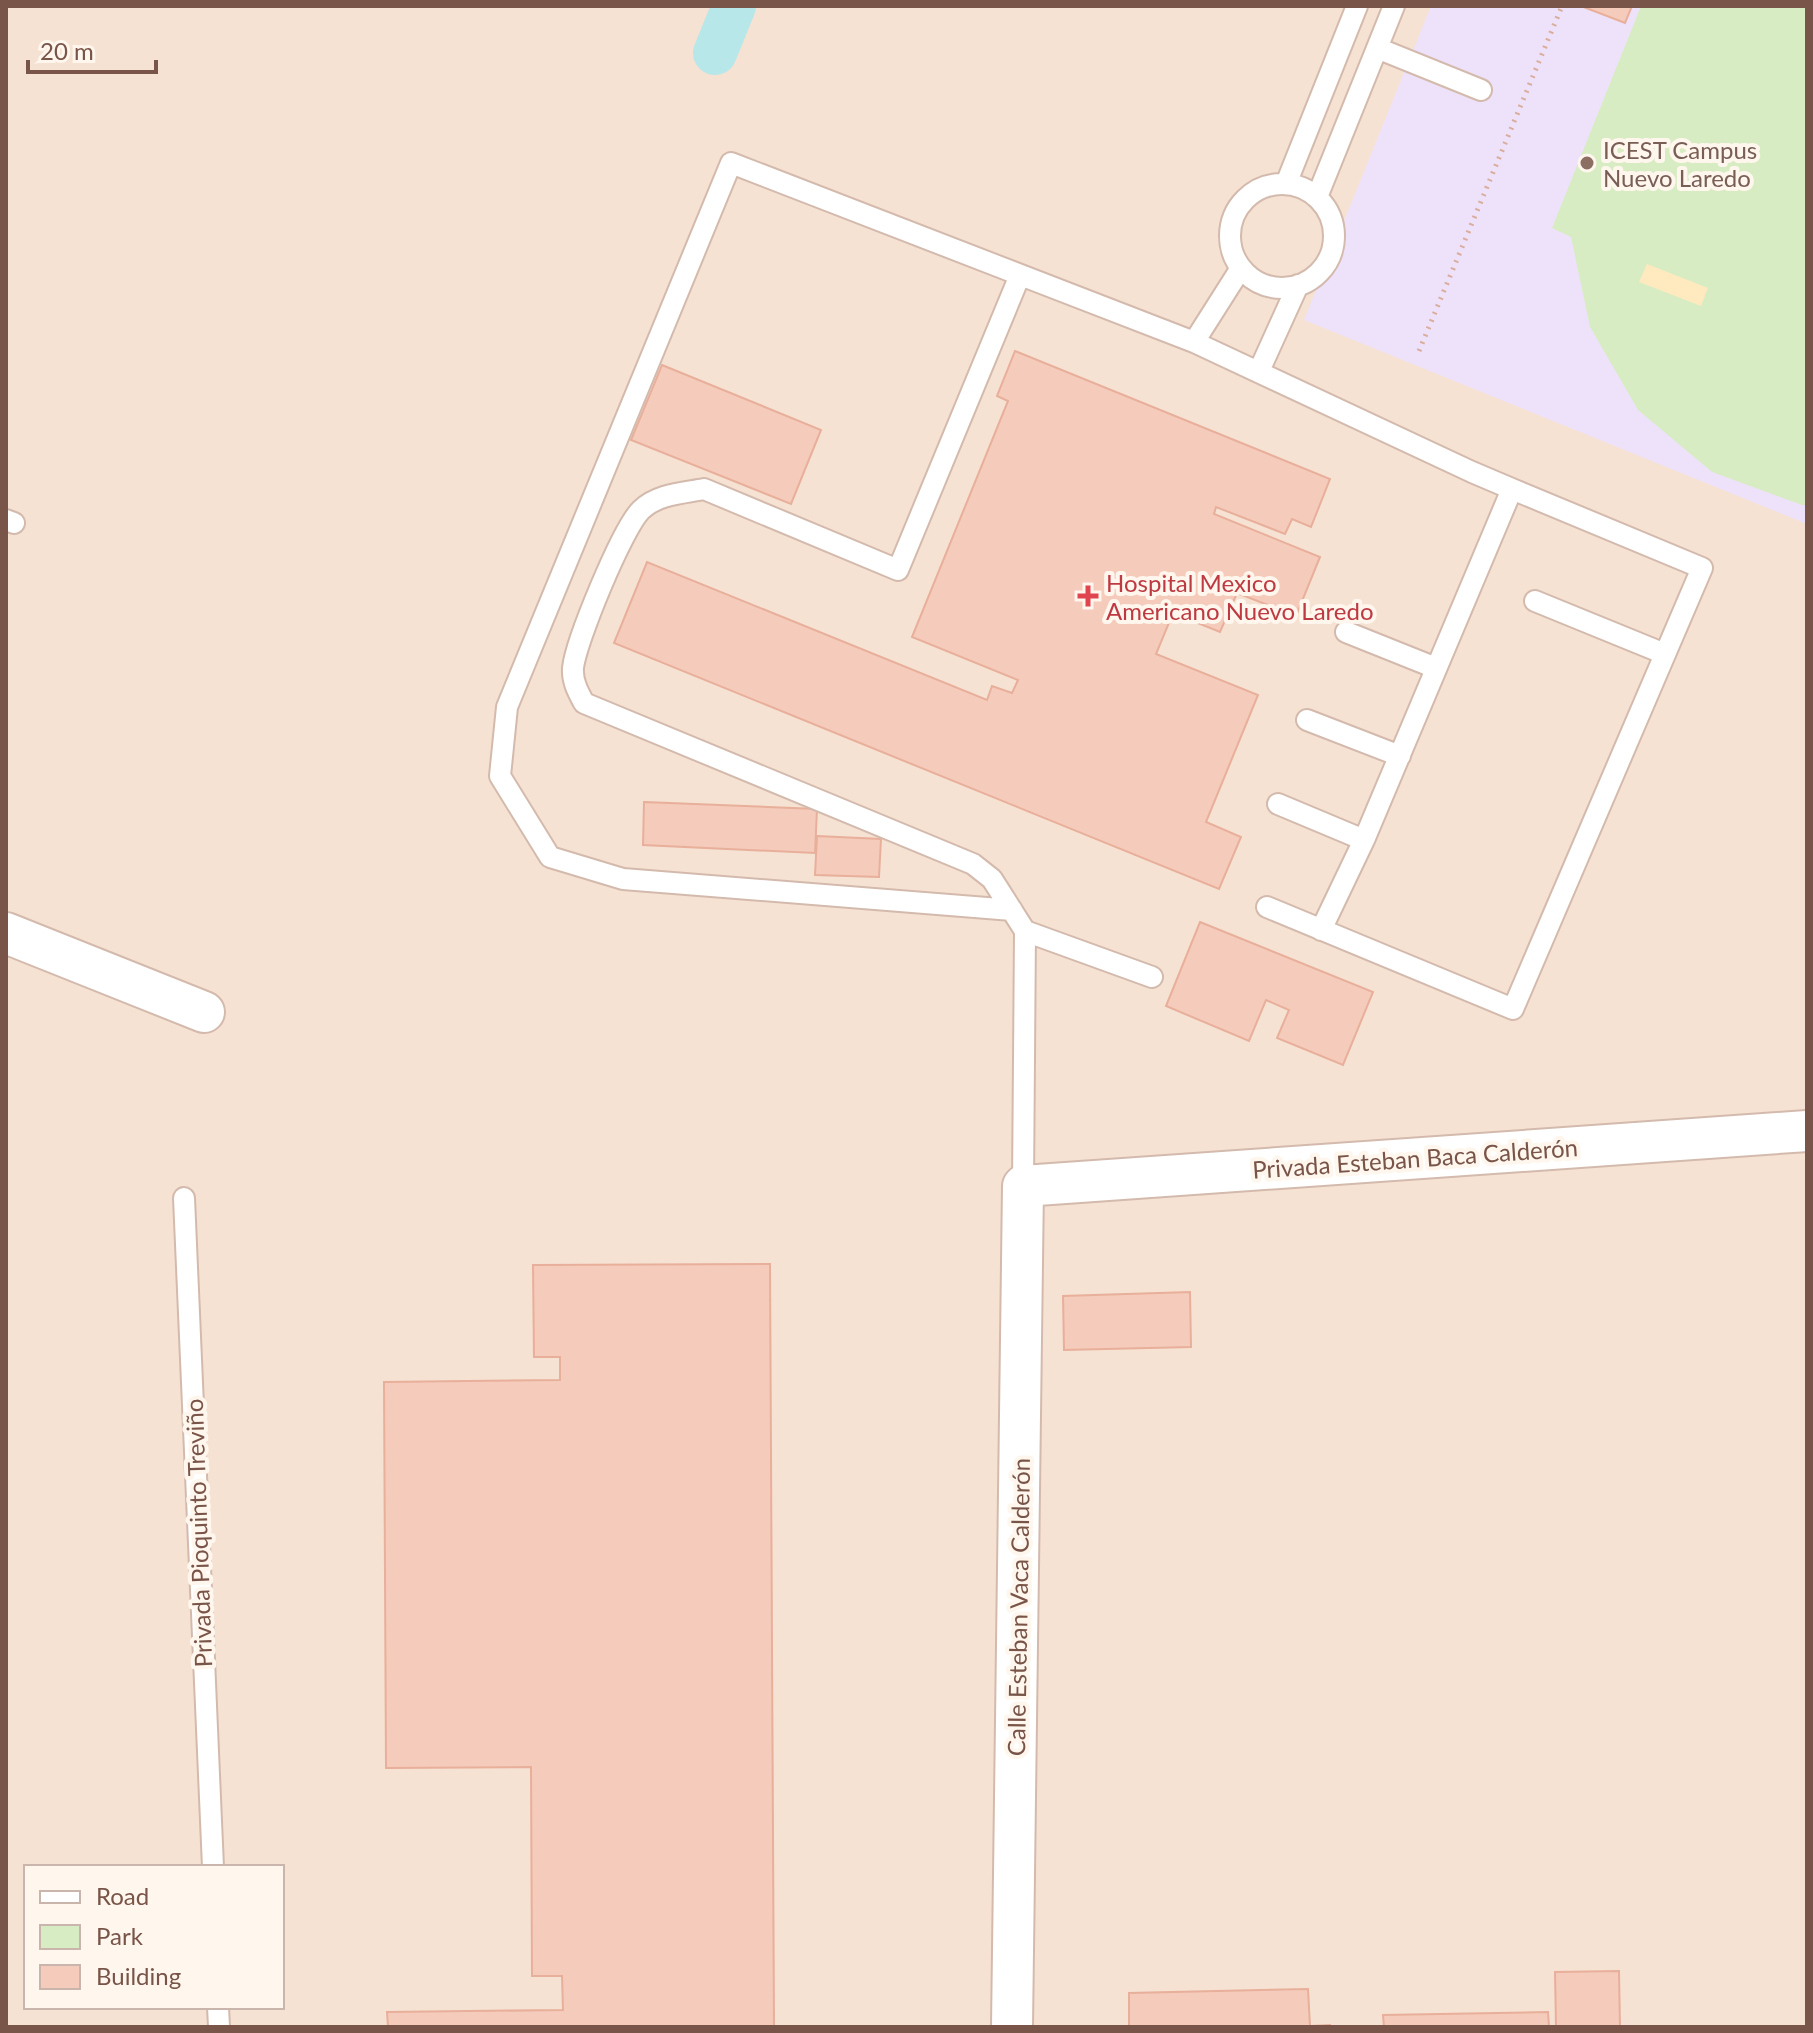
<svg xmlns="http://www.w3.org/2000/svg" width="1813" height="2033" viewBox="0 0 1813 2033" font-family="Lato,sans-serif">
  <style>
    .residential { fill: #f6e2d3; fill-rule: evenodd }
    .education { fill: #eee2fa }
    .green { fill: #d8ecc3 }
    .sand { fill: #ffe9be }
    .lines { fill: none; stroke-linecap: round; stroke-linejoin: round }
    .canal { stroke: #b8e7e9; stroke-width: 44 }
    .building { fill: #f5cbbb; stroke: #e8af9b; stroke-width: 2 }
    .lane-casing { stroke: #d3baad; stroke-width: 24 }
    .street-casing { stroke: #d3baad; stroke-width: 44 }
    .path { stroke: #daae9e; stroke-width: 5; stroke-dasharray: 2 6; stroke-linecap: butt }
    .lane { stroke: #fff; stroke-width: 20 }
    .street { stroke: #fff; stroke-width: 40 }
    .education-dot { fill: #8d6e63; stroke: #fff6ed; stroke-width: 3 }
    .health-dot { fill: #e0444e; stroke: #fff6ed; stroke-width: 3 }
    .labels { text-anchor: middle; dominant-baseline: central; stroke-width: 8; stroke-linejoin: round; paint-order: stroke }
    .education-label { font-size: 24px; fill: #785e54; stroke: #fff6ed; text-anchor: start }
    .health-label { font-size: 24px; fill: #be3a42; stroke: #fff6ed; text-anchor: start }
    .street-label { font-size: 24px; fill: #795448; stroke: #fff6ed }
  </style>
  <rect width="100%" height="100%" fill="#fef1e5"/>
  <path class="residential" d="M6,6H1807V2027H6ZM26,1867H282V2007H26Z"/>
  <path class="education" d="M1431,6H1807V524L1304,320Z"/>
  <path class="green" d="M1641,6H1807V505H1802L1712,472L1638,410L1590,327L1571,237L1552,228Z"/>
  <path class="sand" d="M1647,264L1708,288L1701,306L1639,282Z"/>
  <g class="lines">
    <path class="canal" d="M715,53L734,6"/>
  </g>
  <path class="building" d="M1581,6H1632L1625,23Z
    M1015,351L1330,479L1311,527L1292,519L1285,534L1216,507L1214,514L1320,557L1296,616L1237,593L1220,632L1173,613L1156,654L1258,695L1206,822L1241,837L1219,889L614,643L647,562L987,700L992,686L1012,693L1018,680L912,637L1008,401L997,396Z
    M662,365L821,430L791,504L631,440Z
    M644,802L817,809L815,853L643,845Z
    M817,836L881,839L879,877L815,875Z
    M1200,922L1373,992L1343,1065L1277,1038L1289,1010L1266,1000L1249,1041L1166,1006Z
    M770,1264L774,2027H388L387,2012L563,2010L562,1976H532L531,1767L386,1768L384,1382L560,1380V1357H534L533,1265Z
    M1190,1292L1191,1347L1064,1350L1063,1296Z
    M1619,1971L1620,2027H1556L1555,1972Z
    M1308,1989L1310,2026L1330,2025V2027H1129V1993Z
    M1548,2012L1549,2027H1384L1383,2015Z"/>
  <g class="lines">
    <defs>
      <path id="lane" d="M1377,48L1481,90
        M1286,184L1357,6
        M1230 236a52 52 0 1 1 104 0a52 52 0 1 1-104 0Z
        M1317,197L1394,6
        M1020,275L898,570L704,489C683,493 657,494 641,510C622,529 576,641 573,668C572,681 578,692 584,703L973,864L992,879L1025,931L1023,1186
        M1194,342L1241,268
        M1259,371L1298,285
        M6,520L14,523
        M1535,601L1665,654
        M1346,632L1436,668
        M1307,720L1400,756
        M1278,804L1364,840
        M1267,907L1513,1009L1702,568L1512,489
        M1012,910L623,879L550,857L500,776L507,707L731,163L1194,342L1472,472L1512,489L1364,840L1321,930
        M1025,931L1152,977
        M184,1198L213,1867
        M218,2007L219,2027"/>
      <path id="street" d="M6,933L204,1012
        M1012,2027L1023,1186L1807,1131"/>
    </defs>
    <use href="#lane" class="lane-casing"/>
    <use href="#street" class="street-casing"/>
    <path class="path" d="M1419,351L1562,6"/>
    <use href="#lane" class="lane"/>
    <use href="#street" class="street"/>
  </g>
  <circle class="education-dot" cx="1587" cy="163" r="8"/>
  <path class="health-dot" d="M1084 584h8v8h8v8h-8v8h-8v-8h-8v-8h8z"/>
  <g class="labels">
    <g class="education-label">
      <text x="1603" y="149">ICEST Campus<tspan x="1603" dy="28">Nuevo Laredo</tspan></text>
    </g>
    <g class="health-label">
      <text x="1106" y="582">Hospital Mexico<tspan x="1106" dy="28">Americano Nuevo Laredo</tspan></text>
    </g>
    <g class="street-label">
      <text transform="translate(1415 1158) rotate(-4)">Privada Esteban Baca Calderón</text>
      <text transform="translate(198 1533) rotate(-92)">Privada Pioquinto Treviño</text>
      <text transform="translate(1018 1607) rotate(-89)">Calle Esteban Vaca Calderón</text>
    </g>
  </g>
  <rect width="1813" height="2033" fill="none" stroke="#795448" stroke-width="16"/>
  <rect x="24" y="1865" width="260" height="144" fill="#fff6ed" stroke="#c9b5ab" stroke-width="2"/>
  <rect x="40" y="1891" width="40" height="12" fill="#ffffff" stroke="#c9b5ab" stroke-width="2"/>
  <text x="96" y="1905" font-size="24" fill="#795448">Road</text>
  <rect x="40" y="1925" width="40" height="24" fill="#d8ecc3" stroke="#c9b5ab" stroke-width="2"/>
  <text x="96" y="1945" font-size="24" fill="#795448">Park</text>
  <rect x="40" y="1965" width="40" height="24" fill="#f5cbbb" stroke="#c9b5ab" stroke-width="2"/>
  <text x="96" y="1985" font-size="24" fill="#795448">Building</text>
  <path d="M28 60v12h128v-12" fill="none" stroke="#795448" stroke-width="4"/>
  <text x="40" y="60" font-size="24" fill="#795448" stroke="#fff6ed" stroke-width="6" paint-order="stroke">20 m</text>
</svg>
